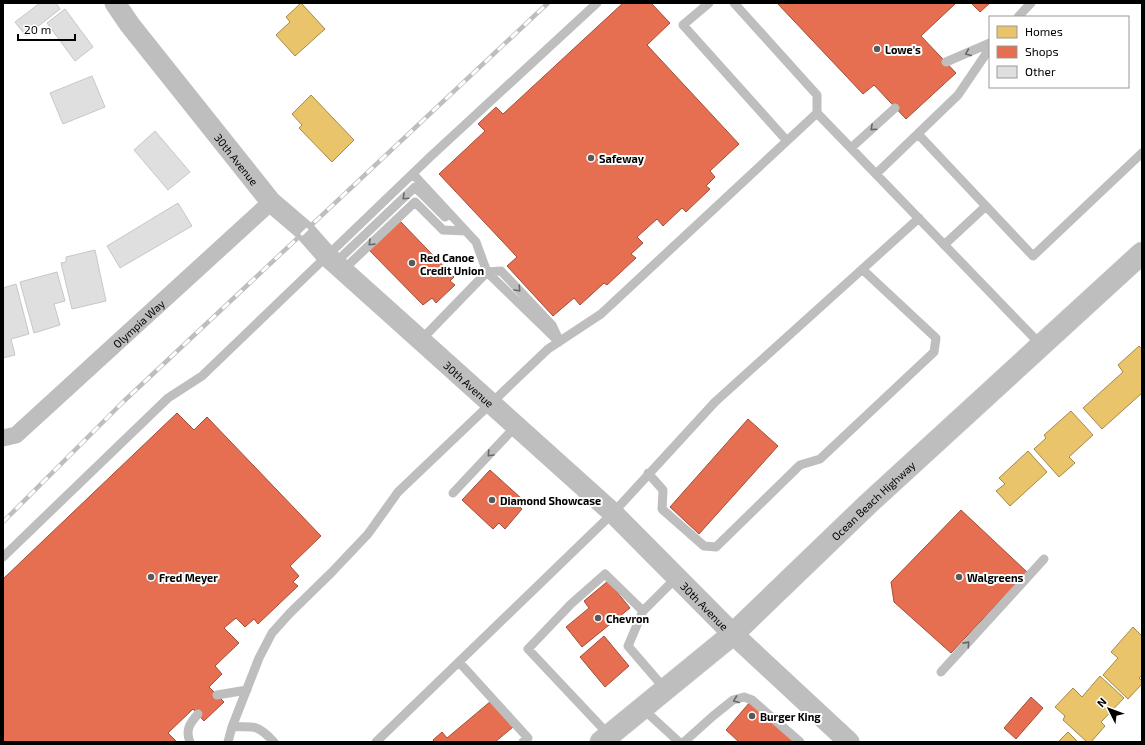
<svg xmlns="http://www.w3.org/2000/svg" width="1145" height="745" viewBox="0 0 1145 745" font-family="'Exo 2',sans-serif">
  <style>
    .homes { fill: #e9c46a; stroke: #a3894a }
    .shops { fill: #e76f51; stroke: #a24e39 }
    .building { fill: #dfdfdf; stroke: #c7c7c7 }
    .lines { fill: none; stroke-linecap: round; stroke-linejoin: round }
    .primary-casing { stroke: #dbdbdb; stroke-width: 23 }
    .service { stroke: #bebebe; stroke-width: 9 }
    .minor { stroke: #bebebe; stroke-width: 17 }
    .tertiary { stroke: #bebebe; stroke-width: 21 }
    .primary { stroke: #bebebe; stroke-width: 22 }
    .rail-casing { stroke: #bebebe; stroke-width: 4.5 }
    .rail { stroke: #fff; stroke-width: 3; stroke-dasharray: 9; stroke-linecap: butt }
    .oneway { stroke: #686868 }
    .poi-dot { fill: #595959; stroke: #fff; stroke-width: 1.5 }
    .labels { text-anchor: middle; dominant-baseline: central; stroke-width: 4; stroke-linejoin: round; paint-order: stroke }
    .poi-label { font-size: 11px; font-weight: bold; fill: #000; stroke: #fff; text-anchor: start }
    .street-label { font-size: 11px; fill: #000; stroke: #fff }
  </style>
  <rect width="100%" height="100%" fill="#fff"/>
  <path class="homes" d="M301,3L325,29L295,56L276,35L290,22L286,17Z
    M311,95L354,140L332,162L299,128L302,125L292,114Z
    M1139,346L1142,349V393L1102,429L1083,408L1123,372L1118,365Z
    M1071,411L1093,435L1069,457L1075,463L1059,477L1034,449L1046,438L1044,435Z
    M1028,451L1047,472L1010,506L996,491L1005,484L999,478Z
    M1133,627L1142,636V675L1139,678L1142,681V684L1128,699L1103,675L1118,658L1111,652Z
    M1100,676L1124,698L1101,722L1105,726L1091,742H1087L1063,720L1065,716L1055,707L1073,688L1082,697Z
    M1068,732L1078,742H1058Z"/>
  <path class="shops" d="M623,3H651L670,23L647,45L739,144L710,171L715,177L706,186L710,189L686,212L682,208L663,226L657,219L637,237L643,243L631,254L636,258L607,285L604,283L580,305L574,298L553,316L507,266L517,257L439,174L485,131L478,124L496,107L503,114Z
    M777,3H956L921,36L956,73L906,119L874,85L863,94Z
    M971,3H990L980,12Z
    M399,220L454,277L450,281L455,285L436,303L432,298L423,305L369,250Z
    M177,413L194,430L207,417L321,536L290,566L299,576L293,582L298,586L258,624L254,619L245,627L236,618L224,628L239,643L215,666L222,674L209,687L224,702L204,721L193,709L168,733L177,742H3V579Z
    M748,419L778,446L699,534L670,507Z
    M490,470L522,499L517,504L522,509L505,529L499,523L493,529L462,500Z
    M961,510L1027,572L951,653L894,602L891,582Z
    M608,581L630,608L582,647L566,627L589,608L584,601Z
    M604,636L629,666L605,687L580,657Z
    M1031,697L1043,708L1016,739L1004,728Z
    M491,701L513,727L495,742H435L433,740L442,732L447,738Z
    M750,702L795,742H739L726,730Z"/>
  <path class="building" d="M40,3H56L60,9L26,36L15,22Z
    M65,9L93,47L75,61L47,23Z
    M92,76L105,107L63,124L50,93Z
    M155,131L190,172L168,190L134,150Z
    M178,203L192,226L120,268L107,246Z
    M95,250L106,301L72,309L61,263L66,262V257Z
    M57,272L65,301L54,304L60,325L34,333L20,282Z
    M16,284L29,334L11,339L15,355L3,358V288Z"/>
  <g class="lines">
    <defs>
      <g id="primary">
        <path id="s3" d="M601,742L733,634L868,504L1142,253"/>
      </g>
    </defs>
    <use href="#primary" class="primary-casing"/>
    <path class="service" d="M709,3L683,25L787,141
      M734,3L817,95V113
      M1018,17L1031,3
      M946,62L990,43
      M918,134L1033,256L1142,153
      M851,148L895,108
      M413,174L476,242L487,272L559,342
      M876,174L958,95L990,48
      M944,245L986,206
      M335,263L415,187L445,217
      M343,270L415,202L443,230L466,231
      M421,340L487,272L501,271L552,325L558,338
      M648,473L663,490L662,509L704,546L716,547L800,465L820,459L934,352L936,338L862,269
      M453,493L516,426
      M3,557L168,398L202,376L430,157L597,3
      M643,611L677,577
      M459,662L528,738L523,742
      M941,672L1044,559
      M217,695L247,690
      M642,708L679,742
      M232,727C255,726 258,725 274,742
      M609,735L528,649L571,604L605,574L643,611L628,646L665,689
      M190,742C185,730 190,723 198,714
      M228,742L232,727L259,658L272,633L290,613L331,573L368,534L398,492L548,349L601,314L817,113L1041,345
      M376,742L613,513L715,402L919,218
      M684,742L713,716L733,700L744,697L752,700L800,742"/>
    <path class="minor" id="s1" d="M3,438L16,435L271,202"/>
    <path class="tertiary" id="s2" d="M115,3L130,25L271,202L305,231L327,256L613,513L733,634L849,742"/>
    <use href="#primary" class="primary"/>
    <defs>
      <path id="rail" d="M3,522L123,402L548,3"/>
    </defs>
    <use href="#rail" class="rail-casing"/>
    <use href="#rail" class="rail"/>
  </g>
  <defs><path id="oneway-chevron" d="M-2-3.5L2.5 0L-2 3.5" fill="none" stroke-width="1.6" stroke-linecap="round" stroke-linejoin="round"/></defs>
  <g class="oneway">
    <use href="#oneway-chevron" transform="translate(968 53) rotate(157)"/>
    <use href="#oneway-chevron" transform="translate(873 128) rotate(138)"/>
    <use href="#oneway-chevron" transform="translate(405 197) rotate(137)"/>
    <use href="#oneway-chevron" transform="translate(371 243) rotate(136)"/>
    <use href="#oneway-chevron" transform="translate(518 289) rotate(47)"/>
    <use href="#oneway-chevron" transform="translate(490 454) rotate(133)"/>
    <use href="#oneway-chevron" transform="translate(967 644) rotate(-48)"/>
    <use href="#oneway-chevron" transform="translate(736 700) rotate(159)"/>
  </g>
  <g class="poi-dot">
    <circle cx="877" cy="49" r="4"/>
    <circle cx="591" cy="158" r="4"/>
    <circle cx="412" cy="263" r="4"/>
    <circle cx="492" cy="500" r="4"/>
    <circle cx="151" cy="577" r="4"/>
    <circle cx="959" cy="577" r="4"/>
    <circle cx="598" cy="618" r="4"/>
    <circle cx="752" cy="716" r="4"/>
  </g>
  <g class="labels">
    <g class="poi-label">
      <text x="885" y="49">Lowe's</text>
      <text x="599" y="158">Safeway</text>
      <text x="420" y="257">Red Canoe<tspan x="420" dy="13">Credit Union</tspan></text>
      <text x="500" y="500">Diamond Showcase</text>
      <text x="159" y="577">Fred Meyer</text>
      <text x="967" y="577">Walgreens</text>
      <text x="606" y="618">Chevron</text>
      <text x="760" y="716">Burger King</text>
    </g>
    <g class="street-label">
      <text stroke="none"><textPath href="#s2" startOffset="198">30th Avenue</textPath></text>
      <text stroke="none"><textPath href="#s1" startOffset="179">Olympia Way</textPath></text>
      <text stroke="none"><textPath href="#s2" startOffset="522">30th Avenue</textPath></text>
      <text stroke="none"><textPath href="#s3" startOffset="364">Ocean Beach Highway</textPath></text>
      <text stroke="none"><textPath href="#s2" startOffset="846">30th Avenue</textPath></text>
    </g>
  </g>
  <rect width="1145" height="745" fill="none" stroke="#000000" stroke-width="8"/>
  <rect x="989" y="16" width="140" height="72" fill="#ffffff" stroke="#999999"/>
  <rect x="997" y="26" width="20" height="12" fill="#e9c46a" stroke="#999999"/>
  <text x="1025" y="36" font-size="12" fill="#000000">Homes</text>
  <rect x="997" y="46" width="20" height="12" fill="#e76f51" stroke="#999999"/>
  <text x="1025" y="56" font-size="12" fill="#000000">Shops</text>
  <rect x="997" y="66" width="20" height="12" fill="#dfdfdf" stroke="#999999"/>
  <text x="1025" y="76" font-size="12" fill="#000000">Other</text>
  <g transform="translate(1109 709) rotate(312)" stroke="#ffffff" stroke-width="3" paint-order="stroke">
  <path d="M0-3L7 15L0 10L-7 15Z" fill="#000000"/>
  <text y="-6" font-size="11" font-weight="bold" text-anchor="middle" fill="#000000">N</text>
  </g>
  <path d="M18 34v6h57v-6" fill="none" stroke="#000000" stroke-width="2"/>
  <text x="24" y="34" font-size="12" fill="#000000" stroke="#ffffff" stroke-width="3" paint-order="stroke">20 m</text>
</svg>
